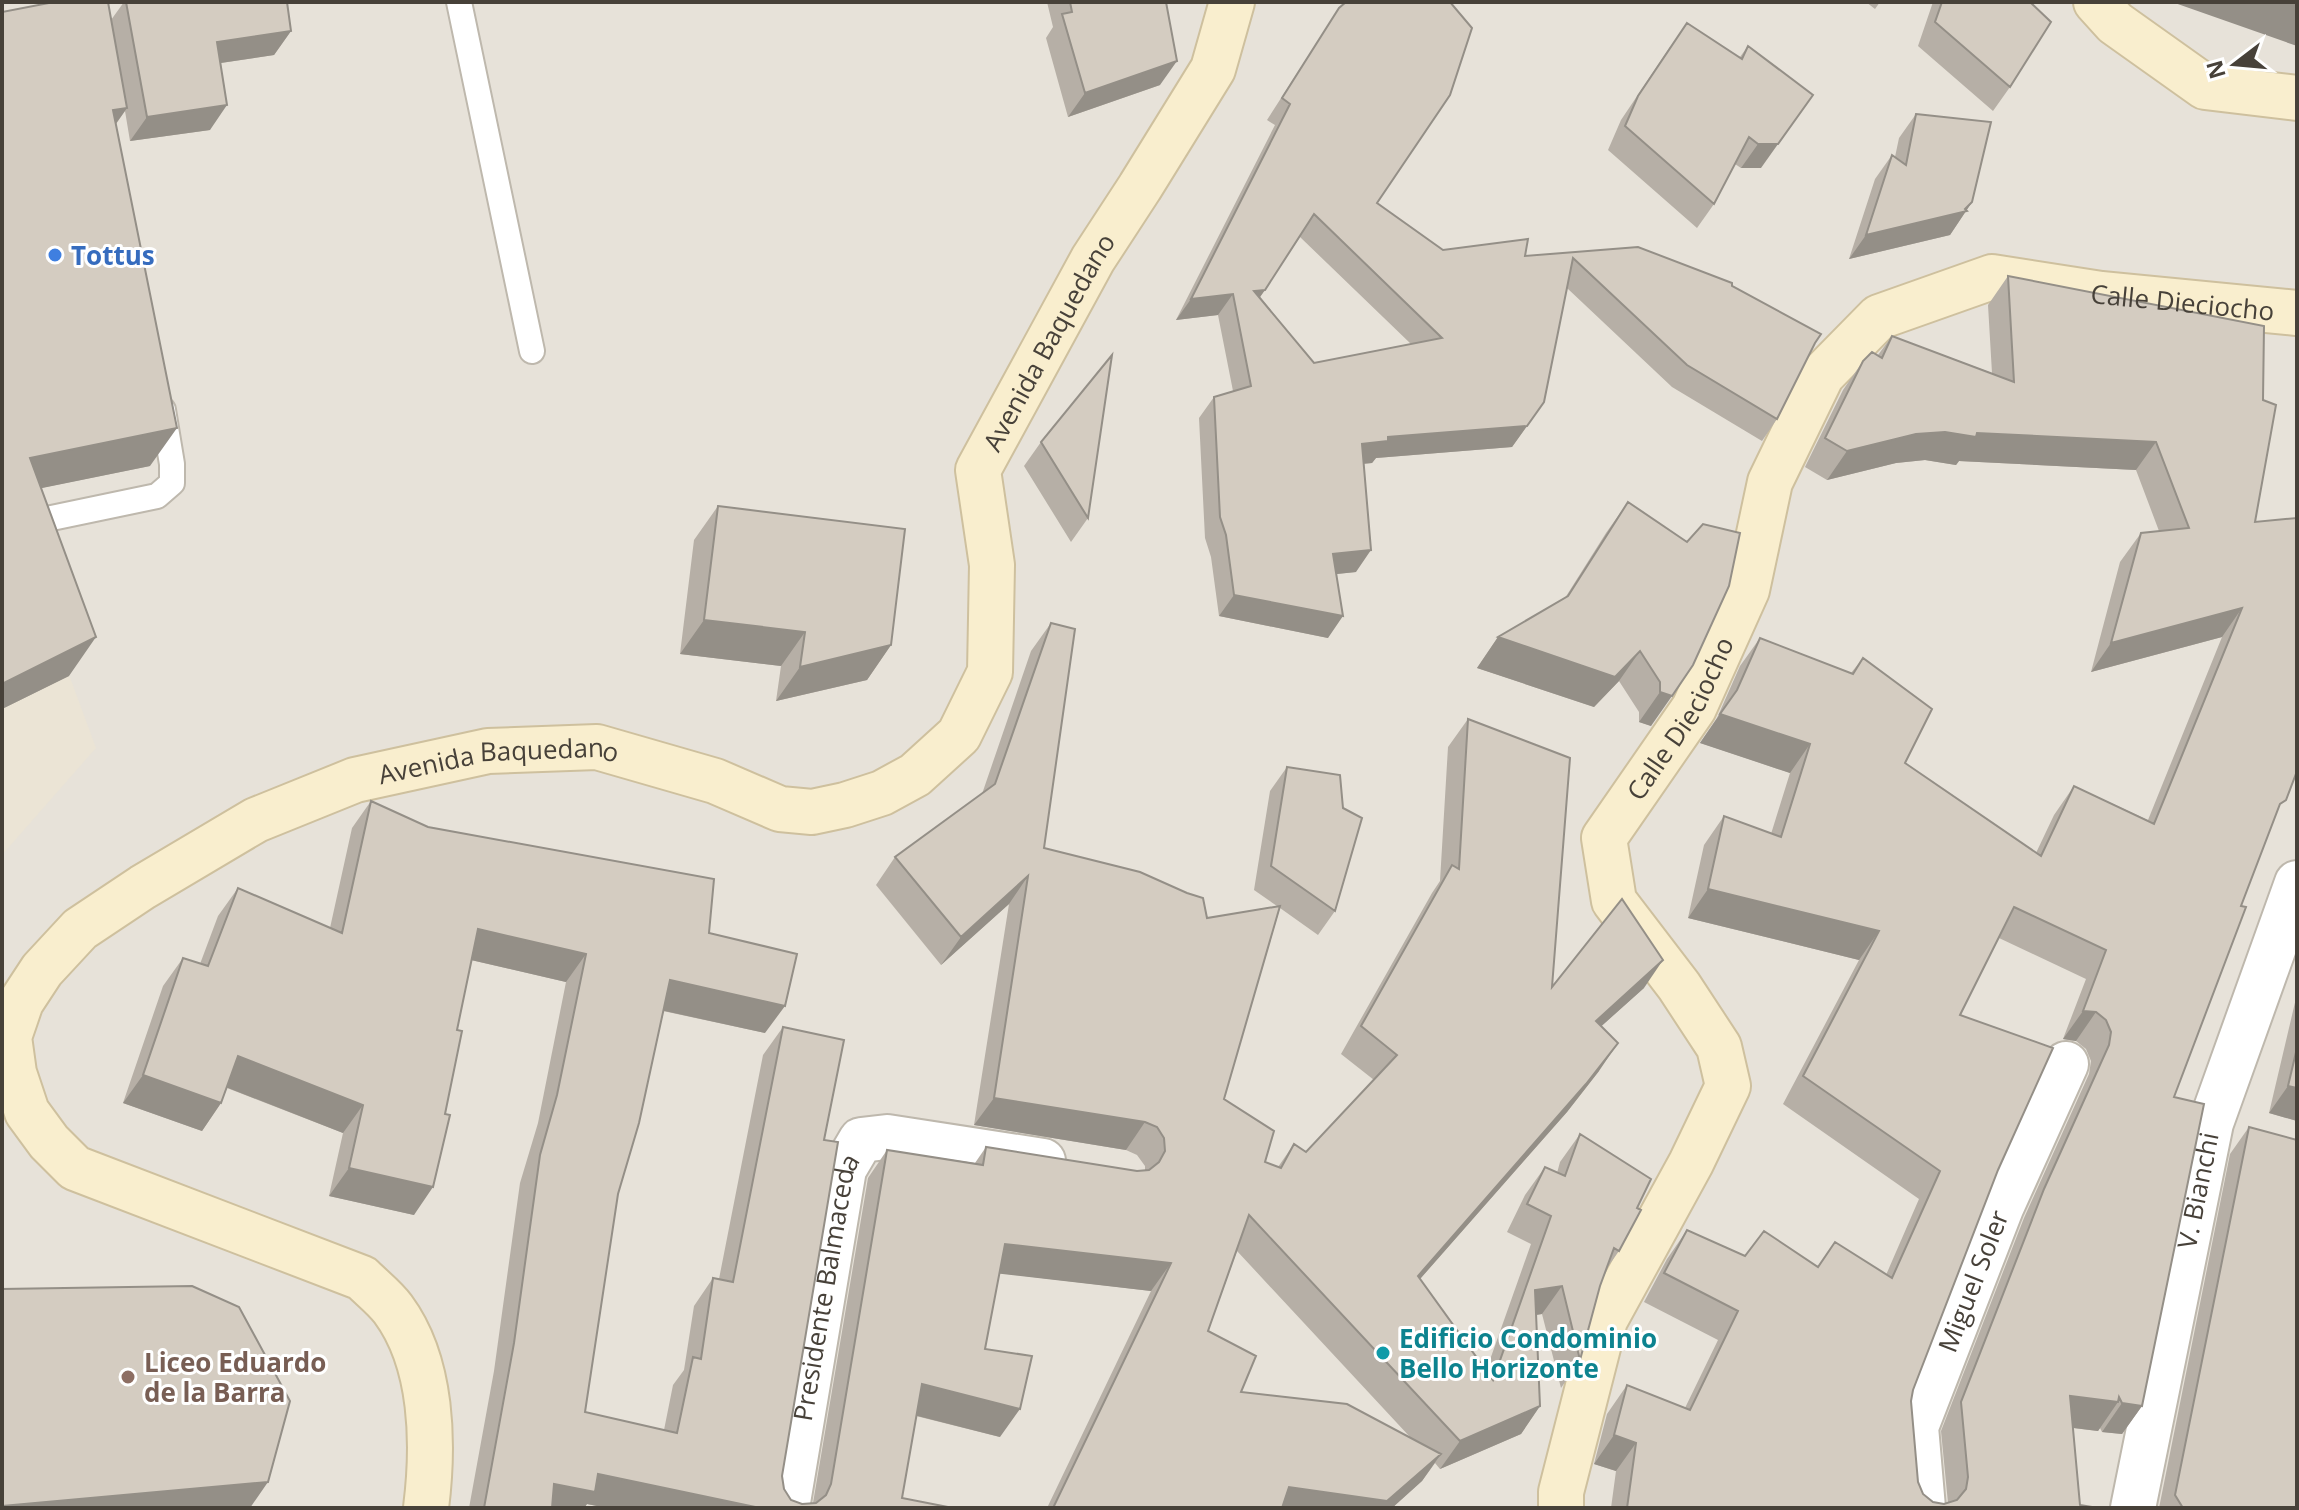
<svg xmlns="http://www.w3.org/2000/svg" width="2299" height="1510" viewBox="0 0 2299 1510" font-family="'Open Sans',sans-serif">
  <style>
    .residential { fill: #e7e2d9 }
    .education { fill: #ebe4d5 }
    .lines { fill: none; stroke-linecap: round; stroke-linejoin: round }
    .lane-casing { stroke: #beb8ad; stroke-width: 28 }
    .street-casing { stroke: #beb8ad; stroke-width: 48 }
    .secondary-casing { stroke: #cec09e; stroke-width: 48 }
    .lane { stroke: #fff; stroke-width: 24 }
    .street { stroke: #fff; stroke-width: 44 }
    .secondary { stroke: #f9eece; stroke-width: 44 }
    .wall { fill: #b6afa6; fill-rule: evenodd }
    .shaded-wall { fill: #948f87 }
    .building { fill: #d4ccc1; stroke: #948f87; stroke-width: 2; fill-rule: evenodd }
    .shop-dot { fill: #3f7fe0; stroke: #fff; stroke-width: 3 }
    .culture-dot { fill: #0f9aa8; stroke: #fff; stroke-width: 3 }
    .education-dot { fill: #8d6e63; stroke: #fff; stroke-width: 3 }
    .labels { text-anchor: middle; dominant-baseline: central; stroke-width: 6; stroke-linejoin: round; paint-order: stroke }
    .shop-label { font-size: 26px; font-weight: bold; fill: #366cbe; stroke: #fff; text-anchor: start }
    .street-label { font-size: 26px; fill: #474139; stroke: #fff }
    .culture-label { font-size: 26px; font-weight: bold; fill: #0d838f; stroke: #fff; text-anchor: start }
    .education-label { font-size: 26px; font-weight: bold; fill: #785e54; stroke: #fff; text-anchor: start }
  </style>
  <rect width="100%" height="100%" fill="#f3f0ea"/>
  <path class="residential" d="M2,2H2297V1508H2Z"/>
  <path class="education" d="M20,542L96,748L2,855V545Z"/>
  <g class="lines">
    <defs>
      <path id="lane" d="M459,2L532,351
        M42,520L157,496L172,483V464L163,410"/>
      <g id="street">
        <path id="s1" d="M787,1508L844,1169L861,1140L887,1137L1043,1161"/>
        <path id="s2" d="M1923,1508L1916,1427L2001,1208L2066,1064"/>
        <path id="s3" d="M2133,1508L2211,1123L2297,883"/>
      </g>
      <g id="secondary">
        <path d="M2096,2L2115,23L2205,87L2297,98"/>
        <path id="s4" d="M426,1508C434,1444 433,1363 393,1309C385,1298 372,1288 362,1278L75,1168L49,1142L27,1112L14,1073L9,1037L21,1002L42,970L80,929L143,887L256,820L355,780L488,751L597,747L715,781L780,809L812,812L845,805L882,793L915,775L959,735L990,672L992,565L978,470L1093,259L1140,187L1213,69L1232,2"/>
        <path id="s5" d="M1561,1508V1492L1605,1320L1691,1163L1728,1086L1719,1047L1679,986L1614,901L1604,838L1694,708L1747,590L1770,482L1822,375L1879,317L1992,277L2101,294L2297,313"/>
      </g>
    </defs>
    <use href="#lane" class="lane-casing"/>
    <use href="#street" class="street-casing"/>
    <use href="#secondary" class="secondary-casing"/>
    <use href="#lane" class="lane"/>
    <use href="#street" class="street"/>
    <use href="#secondary" class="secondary"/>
  </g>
  <path class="wall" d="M124,2H287L291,31L274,55L221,63L210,130L130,141L125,111L116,124L150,466L41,488L69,676L2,709V12L111,20Z
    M1047,2H1166L1160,85L1068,117L1046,38L1053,27Z
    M1866,2H1880L1875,9Z
    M1933,2H2030L2010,87L1993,111L1918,46Z
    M1339,8L1377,203L1443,250L1525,256L1638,247L1732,286L1813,345L1777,419L1762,441L1672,387L1567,288L1544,402L1512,447L1376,458L1372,463L1363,464L1356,572L1336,574L1328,638L1219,616L1211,557L1205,538L1199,418L1214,397L1233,391L1218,315L1176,320L1275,125L1267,120ZM1300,237L1411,344L1314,363L1260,297Z
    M1748,46L1761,168H1741L1735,164L1714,204L1697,228L1608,150L1621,120L1670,47L1740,57Z
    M1916,114L1972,202L1950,235L1849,259L1875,179L1892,155L1895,157L1899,138Z
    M2008,276L2255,522L2276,814L2241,906L2174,1097L2142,1406L2122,1434L2102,1432L2100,1428L2098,1431L2073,1428L2080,1505L2098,1508H1611L1616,1471L1594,1464L1607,1414L1627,1385L1685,1408L1718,1340L1644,1302L1667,1259L1687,1230L1745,1256L1886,1275L1919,1199L1783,1104L1859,960L1688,918L1704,845L1724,816L1771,834L1790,773L1700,743L1717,718L1740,666L1760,638L1851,673L1863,658L1905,763L2036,853L2054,815L2074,786L2148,820L2222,637L2091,672L2120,562L2141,533L2159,531L2136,470L1959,461L1956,465L1925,460L1896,463L1827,480L1805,467L1843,390L1863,361L1878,355L1892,336L1992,373L1988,305ZM1999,938L2086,979L2063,1039L2076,1041L2086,1049L2091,1061L2089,1074L2024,1218L1941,1431L1948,1503L1944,1504L1933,1502L1923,1494L1918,1482L1911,1401L1913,1390L1998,1170L1960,1015Z
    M1041,442L1088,518L1071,542L1024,466Z
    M1628,502L1687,542L1703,524L1651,726L1639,722V712L1619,681L1594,707L1477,668L1498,637L1565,598L1606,533Z
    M718,506L891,645L867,680L776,701L781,666L680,654L694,540Z
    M1051,623L1044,848L1207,918L1277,906L1254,890L1270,791L1287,767L1335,911L1318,935L1280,908L1224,1099L1265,1162L1278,1167L1294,1144L1306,1152L1374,1080L1341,1054L1432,893L1440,881L1448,747L1468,719L1552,987L1644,988L1601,1026L1599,1071L1567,1112L1420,1279L1486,1371L1531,1244L1507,1232L1525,1195L1545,1167L1557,1173L1560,1162L1580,1134L1637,1208L1619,1251L1607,1268L1600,1286L1580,1360L1561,1388L1542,1314L1536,1315L1540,1406L1521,1434L1440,1469L1435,1463L1422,1481L1392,1508H1047L1151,1291L999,1273L985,1349L1000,1437L916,1416L902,1498L953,1508H607L587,1504L584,1508H469L494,1371L520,1183L538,1123L566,982L471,960L414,1215L329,1196L343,1133L227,1088L221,1103L202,1131L123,1103L163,986L183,958L200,964L218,916L238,888L330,928L352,828L371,801L428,827L709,933L765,1033L663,1011L618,1194L585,1412L664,1430L673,1385L684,1370L694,1306L713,1278L719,1279L763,1055L783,1027L824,1140L782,1476L784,1489L791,1500L802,1504L813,1503L868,1178L887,1150L975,1163L986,1147L1137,1171L1145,1170V1166L1137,1155L1126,1150L974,1125L1009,904L941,965L876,885L895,857L982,794L1031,651ZM1237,1251L1410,1437L1241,1392L1208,1331Z
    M2297,994V1121L2269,1113Z
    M2249,1127L2296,1350L2297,1508H2159L2230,1154Z"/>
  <path class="shaded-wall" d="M2172,2H2297V46Z
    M291,31L274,55L200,66L217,42Z
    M1177,61L1160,85L1068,117L1085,93Z
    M1813,95L1761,168H1741L1758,144Z
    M227,105L210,130L130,141L147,117Z
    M127,108L100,146L113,110Z
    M1972,202L1950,235L1849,259L1866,235Z
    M1265,290L1250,311L1254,291Z
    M1233,294L1218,315L1176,320L1191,299Z
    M1527,426L1512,447L1376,458L1372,463L1347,465L1362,444L1388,437Z
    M177,428L150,466L3,496L30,458Z
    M1945,432L1977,433L2156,442L2136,470L1959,461L1956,465L1925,460L1896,463L1827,480L1847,451L1916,434Z
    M1371,550L1356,572L1318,576L1333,554Z
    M1234,595L1343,616L1328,638L1219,616Z
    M2242,608L2222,637L2091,672L2111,643Z
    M704,620L805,632L781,666L680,654Z
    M96,637L69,676L2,709V684Z
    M1498,637L1640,651L1619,681L1594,707L1477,668Z
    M891,645L867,680L776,701L800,667Z
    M1660,692L1672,696L1651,726L1639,722Z
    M1720,714L1810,744L1790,773L1700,743Z
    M1028,876L1009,904L941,965L961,937Z
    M1708,889L1879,931L1859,960L1688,918Z
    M478,929L586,954L566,982L458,957Z
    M1663,960L1644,988L1576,1049L1596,1021Z
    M670,980L785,1006L765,1033L651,1008Z
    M2083,1011L2096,1012L2076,1041L2063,1039Z
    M1618,1043L1599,1071L1567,1112L1398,1304L1418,1276Z
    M238,1056L363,1105L343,1133L218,1084Z
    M143,1075L221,1103L202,1131L123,1103Z
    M2288,1086L2297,1088V1121L2269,1113Z
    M994,1098L1145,1122L1126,1150L974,1125Z
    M349,1168L433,1187L414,1215L329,1196Z
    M1005,1244L1171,1263L1151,1291L985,1272Z
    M1562,1286L1542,1314L1516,1318L1535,1290Z
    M922,1384L1020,1409L1000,1437L902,1412Z
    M2070,1396L2118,1402L2098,1431L2050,1425Z
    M2122,1403L2142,1406L2122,1434L2102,1432Z
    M1540,1406L1521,1434L1440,1469L1460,1441Z
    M1614,1435L1636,1443L1616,1471L1594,1464Z
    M1441,1454L1422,1481L1392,1508H1275L1289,1487Z
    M598,1474L760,1508H607L587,1504L584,1508H537L554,1484Z
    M268,1482L250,1508H2V1506Z"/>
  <path class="building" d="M54,2H108L127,108L113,110L177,428L30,458L96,637L2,684V12Z
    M126,2H287L291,31L217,42L227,105L147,117Z
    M1070,2H1166L1177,61L1085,93L1062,14L1072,12Z
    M1346,2H1450L1472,28L1450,95L1377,203L1443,250L1528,239L1525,256L1638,247L1732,283V286L1821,334L1815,343L1777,419L1687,365L1573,258L1544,402L1527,426L1388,437V441L1362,444L1371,550L1333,554L1343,616L1234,595L1226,535L1220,517L1214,397L1251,386L1233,294L1191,299L1290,104L1282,98L1339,8ZM1314,214L1442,338L1314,363L1254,291L1265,290Z
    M1942,2H2030L2051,22L2010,87L1935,22Z
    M1687,23L1742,59L1748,46L1813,95L1778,144H1758L1749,137L1714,204L1625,126L1638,96Z
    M1916,114L1991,122L1972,202L1965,209L1967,211L1866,235L1892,155L1906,165Z
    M2008,276L2264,326L2263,400L2276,405L2255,522L2297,518V771L2286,800L2280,804L2241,906L2246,907L2174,1097L2204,1104L2142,1406L2122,1403L2119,1397L2118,1402L2070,1396L2080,1505L2098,1508H1627L1636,1443L1614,1435L1627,1385L1690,1410L1738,1311L1664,1273L1687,1230L1745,1256L1764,1231L1818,1267L1835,1242L1892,1278L1940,1171L1803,1076L1879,931L1708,889L1724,816L1781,837L1810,744L1720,714L1737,690L1760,638L1853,674L1863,658L1932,709L1905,763L2041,856L2074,786L2154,824L2242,608L2111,643L2141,533L2189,528L2156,442L1977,433L1976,437L1945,432L1916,434L1847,451L1825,438L1863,361L1872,352L1882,358L1892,336L2014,382ZM2014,907L2106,950L2083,1011L2096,1012L2106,1020L2111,1032L2109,1045L2044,1189L1961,1402L1968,1477L1966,1489L1957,1500L1944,1504L1933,1502L1923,1494L1918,1482L1911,1401L1913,1390L1998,1170L2053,1048L1960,1015Z
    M1112,355L1088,518L1041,442Z
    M1628,502L1687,542L1703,524L1740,533L1729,586L1693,665L1672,696L1660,692V682L1640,651L1615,677L1498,637L1568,596Z
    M718,506L905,529L891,645L800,667L805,632L704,620Z
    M1051,623L1075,629L1044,848L1140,872L1187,893L1203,898L1207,918L1280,906L1224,1099L1274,1131L1265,1162L1281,1168L1294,1144L1306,1152L1397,1055L1361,1026L1452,865L1459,869L1468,719L1570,758L1552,987L1622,899L1663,960L1596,1021L1618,1043L1586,1084L1418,1276L1493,1380L1551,1216L1527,1204L1545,1167L1565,1176L1580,1134L1651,1179L1637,1208L1641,1210L1619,1251L1614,1248L1600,1286L1580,1360L1562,1286L1535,1290L1540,1406L1460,1441L1249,1215L1208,1331L1256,1356L1241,1392L1347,1404L1441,1454L1387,1501L1289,1487L1282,1508H1053L1171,1263L1005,1244L985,1349L1032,1356L1020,1409L922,1384L902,1498L953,1508H760L598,1474L595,1492L554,1484L552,1508H484L514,1343L540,1155L557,1095L586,954L478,929L457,1030L462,1031L445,1114L450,1115L433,1187L349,1168L363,1105L238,1056L221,1103L143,1075L183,958L208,966L238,888L342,933L371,801L428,827L714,879L709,933L797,954L785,1006L670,980L639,1123L618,1194L585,1412L677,1433L693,1357L701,1359L713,1278L733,1282L783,1027L844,1040L824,1140L838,1142L782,1476L784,1489L791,1500L802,1504L816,1503L826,1495L831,1484L887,1150L983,1165L986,1147L1137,1171L1149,1170L1159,1162L1165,1151L1164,1138L1157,1127L1145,1122L994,1098L1028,876L961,937L895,857L995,784Z
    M1287,767L1340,775L1343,808L1362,818L1335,911L1271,866Z
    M2297,1048V1088L2288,1086Z
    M2249,1127L2297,1140V1345L2296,1350L2297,1351V1508H2183L2175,1495Z
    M192,1286L239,1307L290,1401L268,1482L2,1506V1289Z"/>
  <circle class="shop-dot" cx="55" cy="255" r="8"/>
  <circle class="culture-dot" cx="1383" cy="1353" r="8"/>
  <circle class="education-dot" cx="128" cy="1377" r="8"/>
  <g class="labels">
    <g class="shop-label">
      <text x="71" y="255">Tottus</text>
    </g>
    <g class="street-label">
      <text stroke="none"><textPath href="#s5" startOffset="1652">Calle Dieciocho</textPath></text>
      <text stroke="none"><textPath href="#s4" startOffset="2214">Avenida Baquedano</textPath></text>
      <text stroke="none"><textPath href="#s5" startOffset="884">Calle Dieciocho</textPath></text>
      <text stroke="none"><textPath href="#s4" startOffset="1300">Avenida Baquedano</textPath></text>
      <text stroke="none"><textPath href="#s3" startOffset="324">V. Bianchi</textPath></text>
      <text stroke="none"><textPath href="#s2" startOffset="238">Miguel Soler</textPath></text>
      <text stroke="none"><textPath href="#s1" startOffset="224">Presidente Balmaceda</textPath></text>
    </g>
    <g class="culture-label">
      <text x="1399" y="1338">Edificio Condominio<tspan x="1399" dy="30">Bello Horizonte</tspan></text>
    </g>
    <g class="education-label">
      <text x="144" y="1362">Liceo Eduardo<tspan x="144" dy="30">de la Barra</tspan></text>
    </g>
  </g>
  <rect width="2299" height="1510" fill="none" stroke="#474139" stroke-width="8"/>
  <g transform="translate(2235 64) rotate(254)" stroke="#ffffff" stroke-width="6" paint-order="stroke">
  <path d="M0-6L14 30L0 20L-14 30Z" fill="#474139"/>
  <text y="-12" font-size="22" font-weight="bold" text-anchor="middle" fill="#474139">N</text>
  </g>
</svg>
